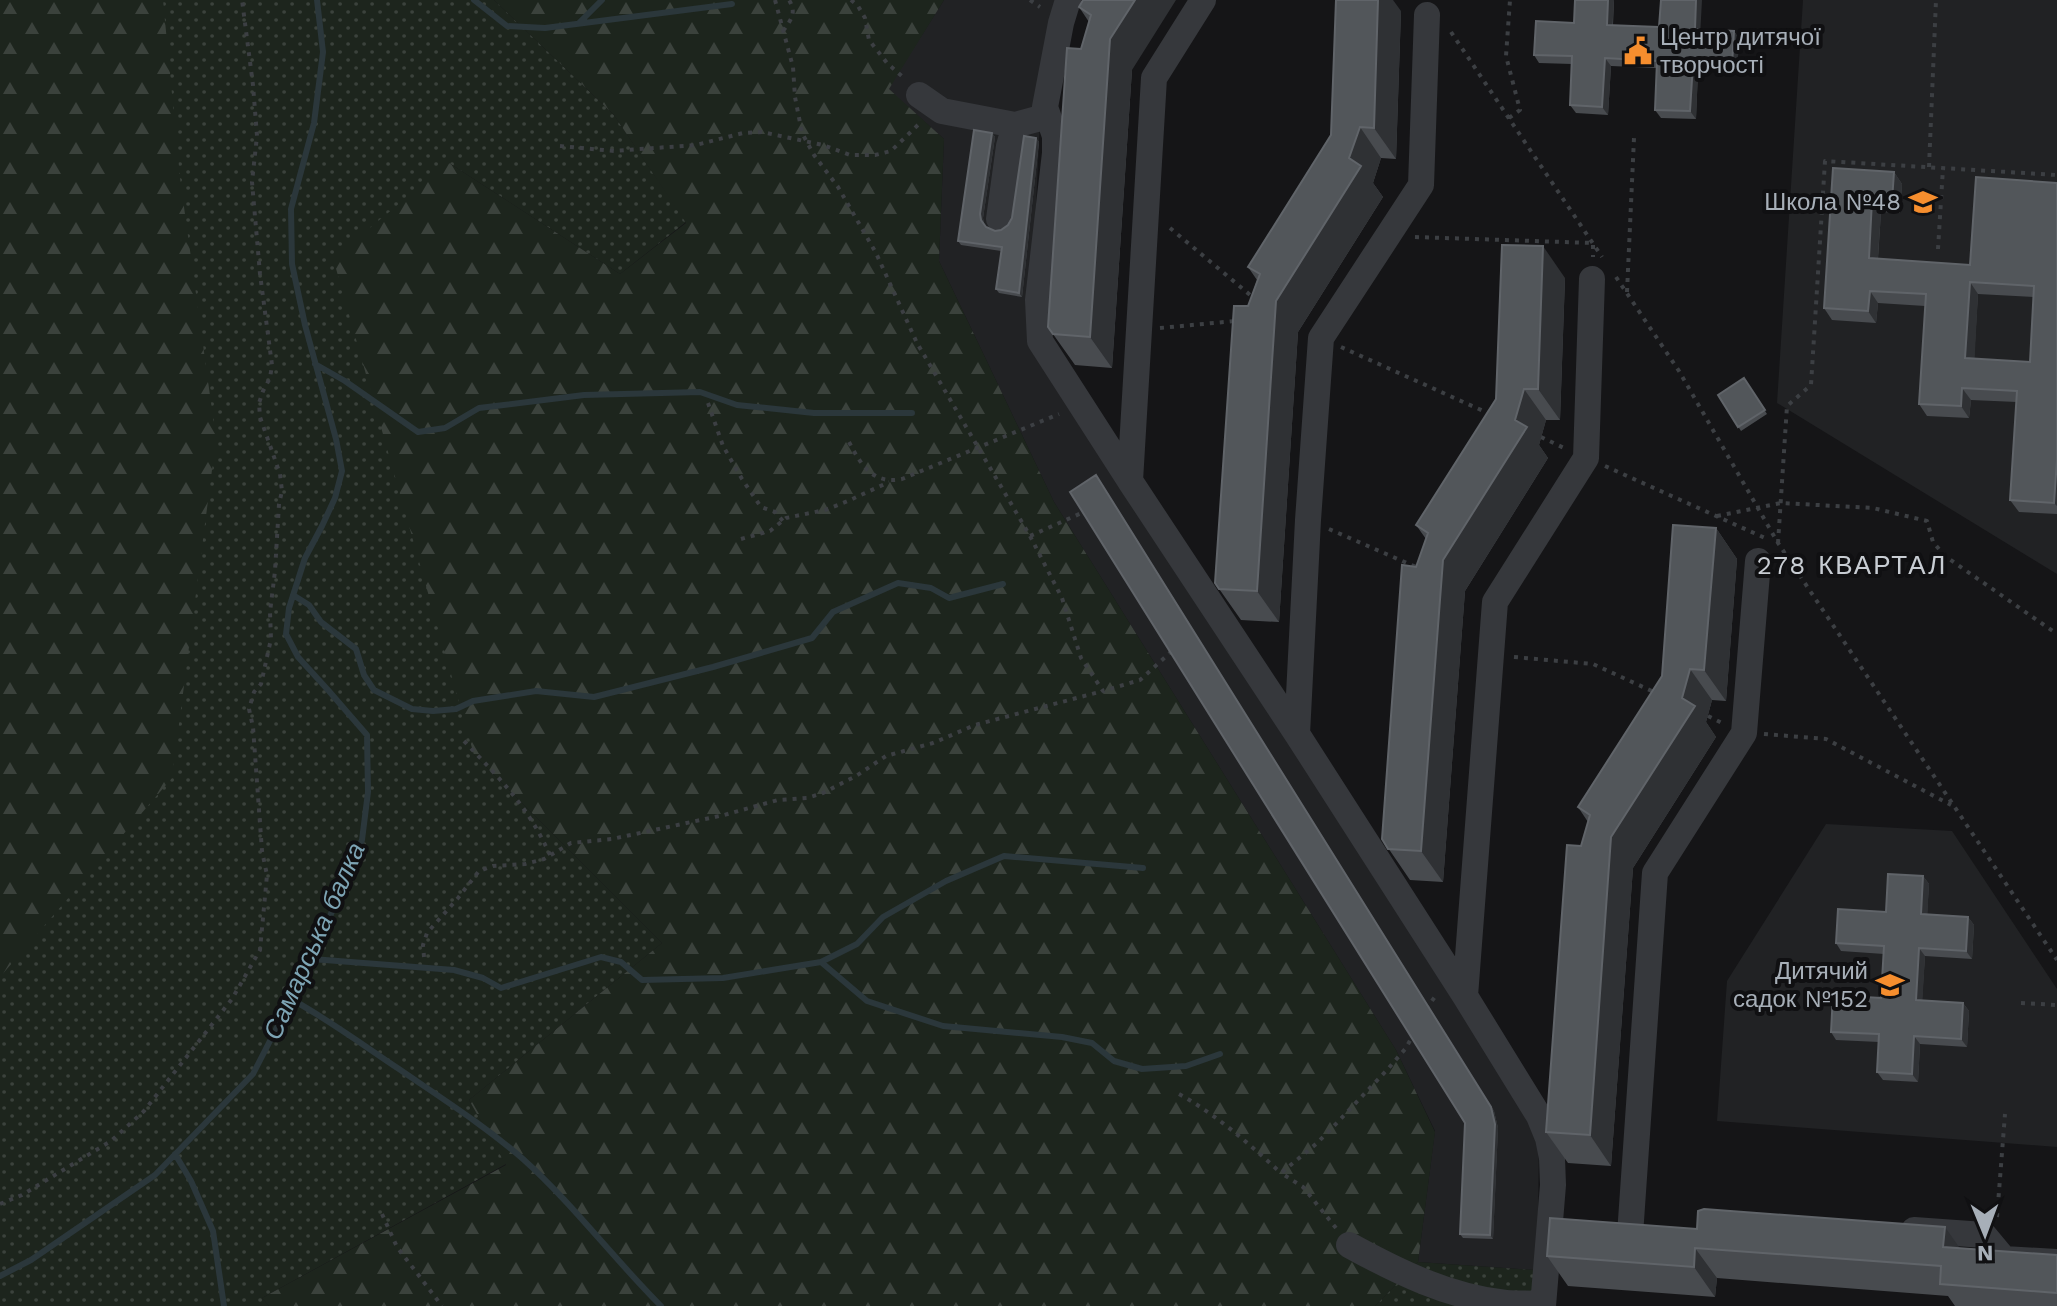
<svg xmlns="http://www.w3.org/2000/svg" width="2057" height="1306" viewBox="0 0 2057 1306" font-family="'Work Sans',sans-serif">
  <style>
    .built { fill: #212224 }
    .grass { fill: url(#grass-dots) }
    .forest { fill: url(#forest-firs) }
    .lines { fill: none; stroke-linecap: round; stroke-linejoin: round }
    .stream { stroke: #2b373b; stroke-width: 6 }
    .path { stroke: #3c3f43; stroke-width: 4; stroke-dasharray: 4 6; stroke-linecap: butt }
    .minor { stroke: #36383c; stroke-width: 26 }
    .wall { fill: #484b4f; fill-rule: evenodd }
    .shaded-wall { fill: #2f3134 }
    .building { fill: #52565a; stroke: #606469; stroke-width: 2; fill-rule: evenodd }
    .labels { text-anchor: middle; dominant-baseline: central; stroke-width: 8; stroke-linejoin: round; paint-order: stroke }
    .poi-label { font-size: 24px; fill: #a7afb8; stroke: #101012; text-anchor: end }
    .neighbourhood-label { font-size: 26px; letter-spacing: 2px; fill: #c8cdd3; stroke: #101012 }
    .water-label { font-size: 26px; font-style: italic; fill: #7da4b4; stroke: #101012 }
  </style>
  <defs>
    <pattern id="grass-dots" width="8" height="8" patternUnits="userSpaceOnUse" patternTransform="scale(2)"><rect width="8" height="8" fill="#1d251d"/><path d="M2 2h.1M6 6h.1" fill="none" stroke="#3b423c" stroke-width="1.8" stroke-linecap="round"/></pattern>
    <pattern id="forest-firs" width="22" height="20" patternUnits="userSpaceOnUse" patternTransform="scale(2)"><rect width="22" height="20" fill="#1d251d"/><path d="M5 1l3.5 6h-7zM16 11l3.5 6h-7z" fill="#3b423c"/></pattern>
  </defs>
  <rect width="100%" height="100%" fill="#151517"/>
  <path class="built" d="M944,0H1066L1043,58L1030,331L1539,1135L1538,1228L1535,1270L1418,1262L1435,1131L1396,1050L1054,502L939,261L944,139L888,89Z
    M1803,0H2057V574L1777,403Z
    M1826,824L1952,831L2057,989V1147L1717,1121L1727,981Z"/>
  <path class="grass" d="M0,0H494L614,115L686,222L620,274L449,163L474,755L662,943L469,1100L506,1164L262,1298L269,1306H0Z
    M1418,1262L1535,1270L1533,1306H1375Z"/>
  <path class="forest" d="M0,0H163L180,178L216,439L172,778L0,977Z
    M494,0H944L889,89L944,139L939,261L1054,502L1396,1050L1435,1132L1418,1262L1375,1306H269L262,1298L506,1165L469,1100L662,943L474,755L333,258L449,163L620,274L686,223L614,115Z"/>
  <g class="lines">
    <path class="stream" d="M474,0L507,26L545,28L732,4
      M579,23L602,0
      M315,364L345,381L418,432L445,428L479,408L584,395L700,392L737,405L814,413H912
      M293,595L309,605L321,622L356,649L364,675L374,690L412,709L433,711L456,709L473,701L536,691L594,697L713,667L812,638L833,612L898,583L931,588L949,598L1003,584
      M312,959L454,970L483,978L501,988L601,957L621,962L642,980L723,978L821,962L867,1001L943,1026L1062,1037L1092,1043L1114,1061L1142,1069L1186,1066L1220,1054
      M821,962L857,944L883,917L946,881L1004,856L1143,868
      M291,999C329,1020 363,1045 399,1069C441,1098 484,1125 523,1159C573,1204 613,1258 661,1306
      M175,1154L191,1181L213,1231L224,1306
      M0,1276L31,1260L155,1175L253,1074L312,959L362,840L368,792L367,735L328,690L298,657L286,634L289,608L305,558L322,526L335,498L342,471L336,439L305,325L292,264L291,209L314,123L323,52L317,0"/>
    <path class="path" d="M775,0L793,67L795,97L802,133L814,155L838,187L876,253L917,343L1030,536L1086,511
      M851,0L858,6L865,18L869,40L887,63L904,78
      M1030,0L1040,7
      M783,31C791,20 797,13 789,0
      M1451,32L1602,257
      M1509,118L1520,110L1506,56L1510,0
      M560,146L614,151L696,145L743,133L762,132L823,145L850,155H875L891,151L920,123
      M1929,167L1936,0
      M1170,228L1255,299
      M1415,237L1593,243V257
      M1938,249L1943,168
      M1616,277L1679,371L1778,543L2057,960
      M1627,292L1634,138
      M1160,328L1235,321
      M1341,347L1490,414
      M708,403L723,446L742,479L761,507L775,512L783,521
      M1541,437L1564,448
      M849,442C861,465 873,485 902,479L1059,414
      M1605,466L1765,538
      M1717,516L1781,503L1873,508L1927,521L1933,542L1945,556L2057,634
      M1329,529L1416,567
      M1030,536L1062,598L1081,658L1103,691L1140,680L1172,651
      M741,539L770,531L786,518L825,510L848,501L889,482
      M1778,543L1787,406L1811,385L1825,161L2057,175
      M1514,657L1593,664L1654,692
      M1708,716L1722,723
      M1764,734L1826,739L1951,805
      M464,741C500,779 528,806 550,855
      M424,957L423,945L427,933L458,898L479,871L493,866L525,864L544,859L571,843L612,839L724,815L778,800L807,798L823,793L856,776L886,756L933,743L975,725L1103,691
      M2021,1003L2057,1005
      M1426,1009L1437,994
      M1179,1094C1217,1115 1249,1144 1281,1173
      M0,1204L22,1195L111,1141L144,1111L232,999L260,950L267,875L262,851L253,727L249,709L254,692L261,684L271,639L270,612L275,571L279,504L282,491L280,474L260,417L259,403L263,391L270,378L272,365L260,274L252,182L257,136L253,85L242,0
      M382,1214L397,1247L442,1306
      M1997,1217L2005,1114
      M1336,1228L1303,1187L1281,1173L1316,1144L1332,1128L1387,1070L1406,1048L1413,1035"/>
    <path class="minor" d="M1068,0L1061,23L1045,107L1055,136V153L1038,300L1040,341L1130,481L1154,78L1203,0
      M919,95L942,111L1015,125L1048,116
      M999,219L1009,146L1015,125
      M1130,481L1297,734L1465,996L1539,1116L1548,1138L1552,1158L1553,1185L1543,1306
      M1297,734L1308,520L1321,338L1421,185L1427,15
      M1465,996L1495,602L1586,458L1592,279
      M1914,1230L1984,1235L2004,1259L2057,1262
      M1630,1235L1655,873L1744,733L1758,561
      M1349,1245C1398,1272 1449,1297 1506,1303C1518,1304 1531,1303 1543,1304"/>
  </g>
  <path class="wall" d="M1083,0L1132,70L1112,368L1075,365L1048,327L1081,49L1089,22L1079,7Z
    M1614,0L1613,25L1734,31L1739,39L1737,73L1698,71L1696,119L1661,118L1655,110L1657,68L1611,66L1608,115L1576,113L1570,105L1572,64L1539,63L1534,55L1574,23Z
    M1401,11L1396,159L1381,158L1373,183L1383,197L1298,332L1279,622L1241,620L1215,583L1248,306L1257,280L1248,267L1331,135Z
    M992,133L995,137L983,218L984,224L986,227L995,231L1001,230L1008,225L1012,218L1036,138L1039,142L1022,297L999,293L996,289L1001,251L961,245L958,241Z
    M1833,168L1894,172L1902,184L1900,213L1881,212L1878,259L1970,265L2057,183V514L2019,512L2010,500L2017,402L1971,400L1969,418L1927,416L1919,404L1925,306L1878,303L1876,323L1832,320L1824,308ZM1978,294L2034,297L2030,362L1974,359Z
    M1565,278L1560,420H1546L1539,445L1548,458L1465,591L1443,882L1410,880L1382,839L1426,539L1416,525L1496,399Z
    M1744,378L1767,414L1741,431L1718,395Z
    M1099,479L1494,1111L1498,1128L1493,1239L1463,1238L1460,1234L1465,1123Z
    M1716,528L1737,559L1726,701L1712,700L1706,722L1716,737L1633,868L1611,1166L1568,1163L1546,1132L1581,846L1588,822L1578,807L1662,676Z
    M1923,876L1929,884L1927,915L1968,917L1974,925L1972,959L1925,956L1922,1000L1963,1003L1969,1011L1967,1047L1920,1044L1918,1082L1883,1080L1877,1072L1879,1042L1836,1040L1831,1032L1881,998L1884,954L1841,951L1836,943L1886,912Z
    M1550,1218L2057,1255V1306H1955L1948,1296L1717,1278L1715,1297L1568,1286L1547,1256Z"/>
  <path class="shaded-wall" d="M1135,0H1176L1132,70L1112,368L1090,337L1110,39Z
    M1378,0H1393L1401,11L1396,159L1374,128Z
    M1608,0H1614L1612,33L1607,25Z
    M1696,0H1702L1700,37L1695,29Z
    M1734,31L1739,39L1737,73L1732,65Z
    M1605,58L1611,66L1608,115L1602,107Z
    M1693,63L1698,71L1696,119L1690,111Z
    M1360,127L1381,158L1373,183L1383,197L1298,332L1279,622L1257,591L1276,301L1349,158Z
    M992,133L995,137L983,218L984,224L981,220L980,214Z
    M1036,138L1039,142L1022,297L1019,293Z
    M1894,172L1902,184L1900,213L1892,201Z
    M1872,200L1881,212L1877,270L1869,258Z
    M1543,246L1565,278L1560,420L1538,389Z
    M1970,282L1978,294L1974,370L1965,358Z
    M1870,291L1878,303L1876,323L1868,311Z
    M1962,388L1971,400L1969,418L1961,406Z
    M1524,389L1546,420L1539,445L1548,458L1465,591L1443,882L1421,851L1443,560L1515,420Z
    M2057,460V506L2054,503Z
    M1096,475L1494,1111L1498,1128L1493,1239L1490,1235L1495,1124Z
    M1716,528L1737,559L1726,701L1704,670Z
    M1690,669L1712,700L1706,722L1716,737L1633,868L1611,1166L1590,1135L1611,837L1682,698Z
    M1923,876L1929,884L1927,922L1921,914Z
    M1968,917L1974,925L1972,959L1966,951Z
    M1919,948L1925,956L1922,1008L1916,1000Z
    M1963,1003L1969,1011L1967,1047L1961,1039Z
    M1914,1036L1920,1044L1918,1082L1912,1074Z
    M1945,1227L1966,1257L1943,1247Z
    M1695,1248L1717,1278L1715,1297L1694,1267Z"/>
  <path class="building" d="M1083,0H1135L1110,39L1090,337L1053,334L1048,327L1067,48L1081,49L1091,15L1079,7Z
    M1336,0H1378L1374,128L1360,127L1349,158L1361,166L1276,301L1257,591L1219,589L1215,583L1234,306H1248L1260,274L1248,267L1331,135Z
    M1575,0H1608L1607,25L1659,27L1661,0H1696L1695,29L1734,31L1732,65L1693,63L1690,111L1655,110L1657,61L1605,58L1602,107L1570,105L1572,56L1534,55L1536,21L1574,23Z
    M974,130L992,133L980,214L981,220L986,227L995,231L1001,230L1008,225L1012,218L1024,136L1036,138L1019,293L996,289L1002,247L958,241Z
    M1833,168L1894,172L1892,201L1872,200L1869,258L1970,265L1976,177L2057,183V460L2054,503L2010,500L2017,391L1962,388L1961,406L1919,404L1926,294L1870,291L1868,311L1824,308ZM1970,282L2034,286L2030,362L1965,358Z
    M1502,245L1543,246L1538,389H1524L1515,420L1527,427L1443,560L1421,851L1388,849L1382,839L1402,565L1416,567L1428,533L1416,525L1496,399Z
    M1744,378L1765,410L1738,427L1718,395Z
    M1096,475L1491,1107L1495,1124L1490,1235L1460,1234L1465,1123L1070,492Z
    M1673,525L1716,528L1704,670L1690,669L1682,698L1695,706L1611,837L1590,1135L1546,1132L1567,845L1581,846L1590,815L1578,807L1662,676Z
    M1888,874L1923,876L1921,914L1968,917L1966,951L1919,948L1916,1000L1963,1003L1961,1039L1914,1036L1912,1074L1877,1072L1879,1034L1831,1032L1833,995L1881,998L1884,946L1836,943L1838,909L1886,912Z
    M1704,1209L1945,1227L1943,1247L2057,1255V1293L1940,1284L1941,1266L1695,1248L1694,1267L1547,1256L1550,1218L1697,1229L1698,1211Z"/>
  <defs>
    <symbol id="civic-bare" viewBox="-9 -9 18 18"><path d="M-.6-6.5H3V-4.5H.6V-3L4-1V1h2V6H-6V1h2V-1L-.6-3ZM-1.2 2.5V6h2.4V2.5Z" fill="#f68e2e" stroke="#101012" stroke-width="2.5" paint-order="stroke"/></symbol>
    <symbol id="school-bare" viewBox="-9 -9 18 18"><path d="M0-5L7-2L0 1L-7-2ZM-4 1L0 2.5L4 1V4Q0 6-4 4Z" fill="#f68e2e" stroke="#101012" stroke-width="2.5" paint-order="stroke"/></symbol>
  </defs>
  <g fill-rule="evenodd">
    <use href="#civic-bare" x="1618" y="31" width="40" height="40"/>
    <use href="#school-bare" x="1903" y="182" width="40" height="40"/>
    <use href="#school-bare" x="1870" y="965" width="40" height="40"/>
  </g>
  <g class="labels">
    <g class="poi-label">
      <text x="1660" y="37" text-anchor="start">Центр дитячої<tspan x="1660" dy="28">творчості</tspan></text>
      <text x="1901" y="202">Школа №48</text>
      <text x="1868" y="971">Дитячий<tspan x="1868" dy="28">садок №152</tspan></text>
    </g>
    <g class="neighbourhood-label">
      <text x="1852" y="565">278 КВАРТАЛ</text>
    </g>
    <g class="water-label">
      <text transform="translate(314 941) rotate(-66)">Самарська балка</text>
    </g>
  </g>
  <g transform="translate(1985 1234) rotate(179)" stroke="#101012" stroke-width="6" paint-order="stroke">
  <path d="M0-6L14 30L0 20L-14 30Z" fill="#a7afb8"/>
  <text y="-12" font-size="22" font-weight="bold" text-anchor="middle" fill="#a7afb8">N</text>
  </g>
</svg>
